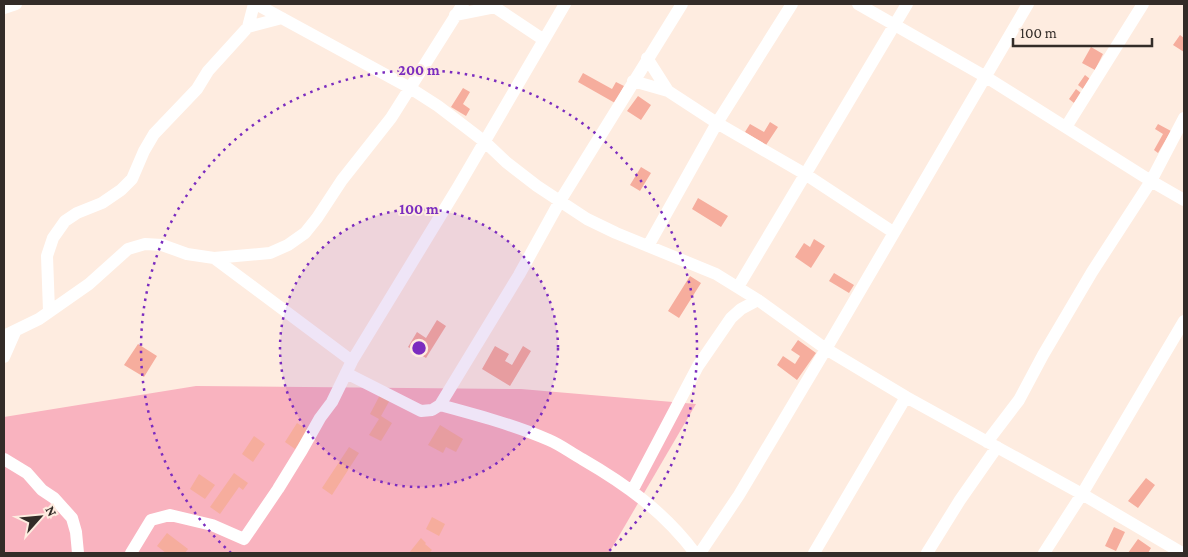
<svg xmlns="http://www.w3.org/2000/svg" width="1188" height="557" viewBox="0 0 1188 557" font-family="'Crimson Pro',serif">
  <style>
    .green { fill: #f9b3bf }
    .building { fill: #f6ad9d }
    .lines { fill: none; stroke-linecap: round; stroke-linejoin: round }
    .minor { stroke: #fff; stroke-width: 12 }
    .ring { fill: none; stroke: #7b2cbf; stroke-width: 2.5; stroke-dasharray: 2.5 5 }
    .centre { fill: #7b2cbf; stroke: #feece0; stroke-width: 2.5 }
    .ring-label { font-size: 15px; text-anchor: middle; font-weight: bold; fill: #7b2cbf; stroke: #feece0; stroke-width: 4; stroke-linejoin: round; paint-order: stroke }
  </style>
  <rect width="100%" height="100%" fill="#feece0"/>
  <path class="green" d="M196,386L521,389L696,404L609,553H4V417Z"/>
  <path class="building" d="M1180,35L1184,38V52L1173,45Z
    M1091,47L1103,54L1095,70L1082,63Z
    M583,73L612,89L616,82L624,86L615,103L578,82Z
    M1085,75L1090,79L1083,89L1078,85Z
    M463,88L470,92L463,104L470,109L466,116L451,107Z
    M1076,89L1081,93L1074,103L1069,99Z
    M638,96L651,105L641,120L627,111Z
    M770,122L778,127L766,145L745,132L750,124L764,132Z
    M1158,124L1171,131L1158,153L1154,150L1163,134L1155,129Z
    M641,167L651,173L640,191L630,185Z
    M698,198L728,216L721,227L692,209Z
    M814,239L825,246L811,268L795,257L804,243L810,247Z
    M834,273L854,285L849,293L829,281Z
    M690,276L701,283L679,318L668,311Z
    M437,320L446,326L426,358L408,347L417,332L426,338Z
    M798,340L816,353L797,380L777,365L783,356L795,364L800,356L791,350Z
    M138,344L157,356L144,377L124,365Z
    M495,346L509,354L505,361L512,365L523,346L531,351L510,386L482,369Z
    M381,393L391,398L381,416L392,423L381,441L369,435L379,419L370,414Z
    M297,423L308,430L295,449L285,442Z
    M440,425L463,439L456,452L446,447L443,453L428,445Z
    M254,436L265,444L253,462L242,454Z
    M349,447L359,453L332,495L322,488Z
    M234,473L248,483L243,490L239,487L220,514L210,507Z
    M199,474L215,485L205,499L190,489Z
    M1146,478L1155,485L1138,508L1128,501Z
    M432,517L445,524L439,536L426,529Z
    M1114,527L1125,532L1116,551L1105,546Z
    M167,533L188,549L185,553H166L157,546Z
    M421,538L426,543L425,544L432,550L429,553H409Z
    M1138,539L1151,548L1148,553H1128Z"/>
  <g class="lines">
    <path class="minor" d="M256,4L410,88L438,106L485,142L506,162L537,186L587,219L616,233L716,274L758,300L826,349L906,397L1082,494L1182,553
      M490,4L544,40
      M858,4L986,77L1151,181L1184,200
      M4,8L16,4
      M455,15L495,7
      M248,27L282,18
      M647,58L668,91
      M633,81L668,91L717,123L805,174L893,232
      M1066,127L1143,4
      M648,246L717,123L792,4
      M214,258L352,361
      M738,287L907,4
      M49,311L47,256L53,238L65,221L77,213L102,203L121,190L132,179L144,151L154,134L197,89L208,71L248,27L254,4
      M4,336L39,319L89,284L128,249L145,244L162,245L187,254L214,258L270,253L288,245L305,233L317,218L342,180L391,118L463,4
      M4,357L15,332
      M346,373L421,411L432,410L440,405L519,275L560,201L682,4
      M440,405C477,415 514,425 549,440C561,445 571,453 582,459C627,485 664,512 695,553
      M987,442L1019,400L1043,355L1092,272L1151,181L1184,118
      M4,459L27,473L42,490L54,498L72,518L76,532L78,553
      M632,491L698,366L731,318L741,309L758,300
      M131,553L151,520L170,515L212,525L244,539L278,489L302,450L320,418L332,402L352,361L458,187L565,4
      M700,553L739,495L826,349L1028,4
      M814,553L906,397
      M927,553L960,500L997,447
      M1044,553L1082,494L1184,321"/>
  </g>
  <circle cx="419" cy="348" r="139" fill="#7b2cbf" fill-opacity=".12"/>
  <g class="ring">
    <circle cx="419" cy="348" r="139"/>
    <path d="M231 553A278 278 0 1 1 607 553"/>
  </g>
  <circle cx="419" cy="348" r="8" class="centre"/>
  <g class="ring-label">
    <text x="419" y="75">200 m</text>
    <text x="419" y="214">100 m</text>
  </g>
  <rect width="1188" height="557" fill="none" stroke="#332c28" stroke-width="10"/>
  <g transform="translate(40 517) rotate(63)" stroke="#feece0" stroke-width="4" paint-order="stroke">
  <path d="M0-4L9 19L0 12L-9 19Z" fill="#332c28"/>
  <text y="-8" font-size="14" font-weight="bold" text-anchor="middle" fill="#332c28">N</text>
  </g>
  <path d="M1013 38v8h139v-8" fill="none" stroke="#332c28" stroke-width="2.5"/>
  <text x="1020" y="38" font-size="15" fill="#332c28" stroke="#feece0" stroke-width="4" paint-order="stroke">100 m</text>
</svg>
